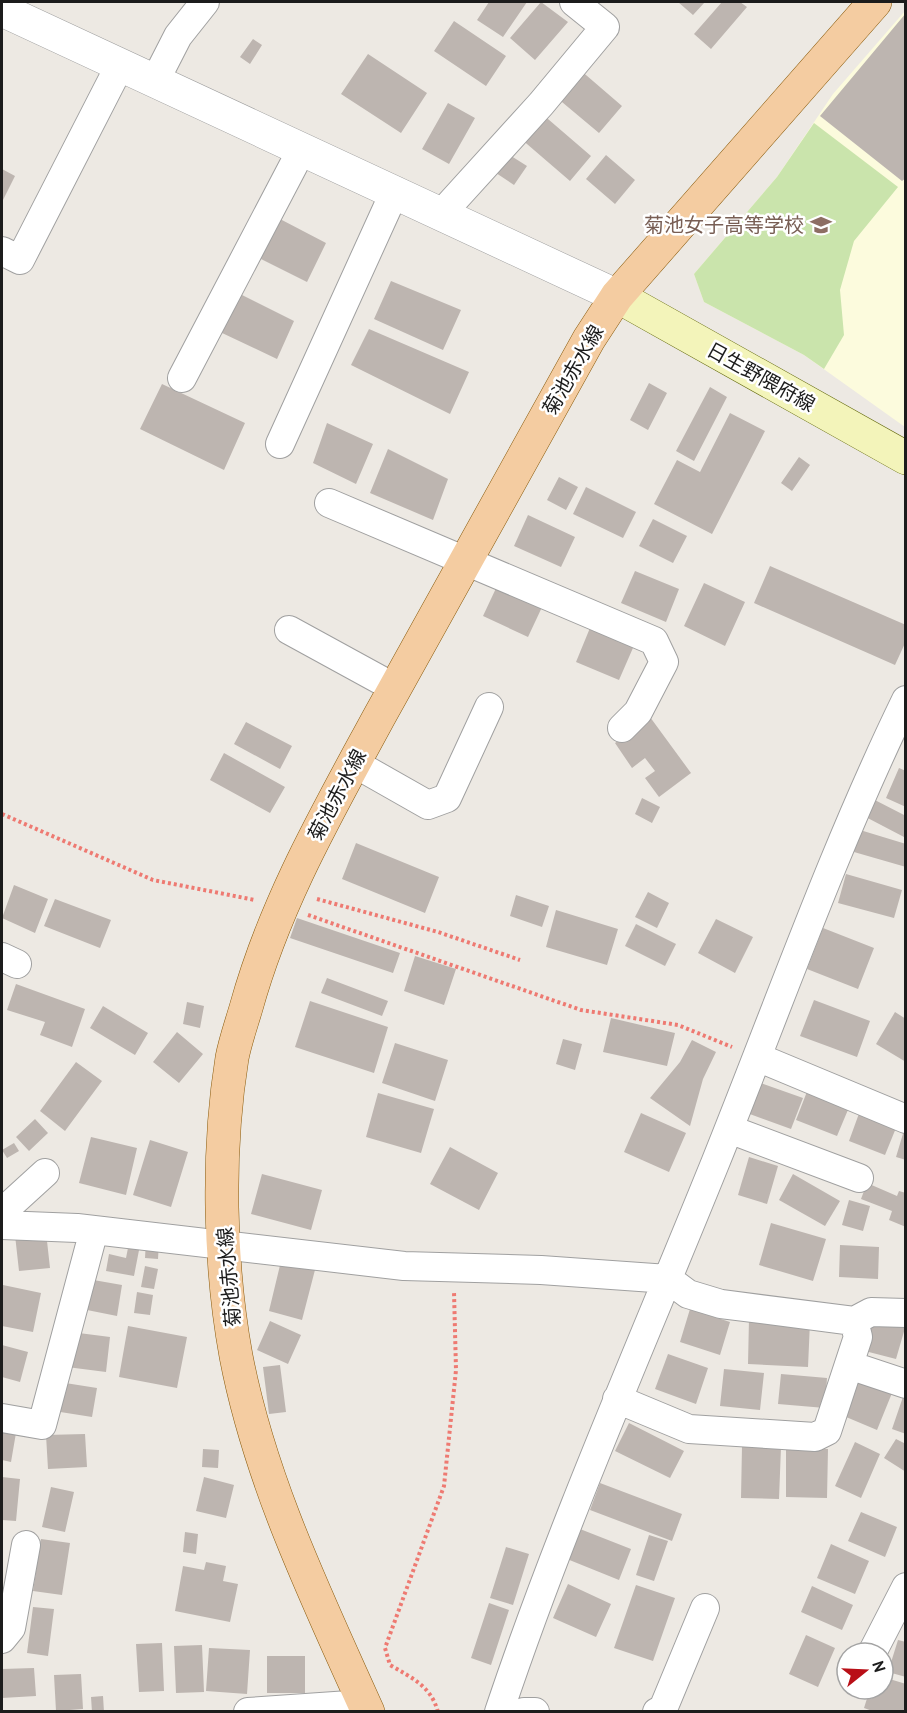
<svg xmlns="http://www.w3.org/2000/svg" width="907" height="1713" viewBox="0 0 907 1713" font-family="'PT Sans','Noto Sans JP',sans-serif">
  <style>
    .education { fill: #fcfbdd }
    .grass { fill: #cae4ac }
    .building { fill: #bdb5b0 }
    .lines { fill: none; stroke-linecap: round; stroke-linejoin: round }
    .minor-casing { stroke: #a0a0a0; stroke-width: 30 }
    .tertiary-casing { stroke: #a0a0a0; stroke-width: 34 }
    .secondary-casing { stroke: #646a0d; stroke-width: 34 }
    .primary-casing { stroke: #895a0b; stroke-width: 34 }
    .path { stroke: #ee7a72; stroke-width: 4; stroke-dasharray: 3 3; stroke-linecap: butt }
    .minor { stroke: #fff; stroke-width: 28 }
    .tertiary { stroke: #fff; stroke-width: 33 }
    .secondary { stroke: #f3f4ba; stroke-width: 33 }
    .primary { stroke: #f4cca1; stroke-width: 33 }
    .labels { text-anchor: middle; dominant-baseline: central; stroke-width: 5; stroke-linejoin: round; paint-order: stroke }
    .education-label { font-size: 20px; fill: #785e54; stroke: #fff; text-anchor: end }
    .street-label { font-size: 20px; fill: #1c1c1c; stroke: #fff }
  </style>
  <rect width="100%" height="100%" fill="#ede9e3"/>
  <path class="education" d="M905,11V427L804,355L704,302L694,274L777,177L833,94Z"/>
  <path class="grass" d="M814,123L898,187L854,241L840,290L844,335L824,369L804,355L704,302L694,274L777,177Z"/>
  <path class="building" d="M489,2H527L503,37L477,20Z
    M541,2L568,22L535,60L510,38Z
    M678,2H705L693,15Z
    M722,2H740L747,7L711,49L694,34Z
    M906,13V178L902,181L820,116Z
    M454,21L506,56L486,86L434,51Z
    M253,39L262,45L250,64L240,57Z
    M368,54L427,93L401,133L341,94Z
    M579,69L622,106L599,133L556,97Z
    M448,103L475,118L449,164L422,149Z
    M541,113L591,156L570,181L520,138Z
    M508,154L527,166L514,185L496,173Z
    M606,155L635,180L615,204L586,179Z
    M2,169L15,176L3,200L2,199Z
    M257,207L326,243L307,282L237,247Z
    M391,281L461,310L443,350L374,319Z
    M222,285L294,321L277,359L203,324Z
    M369,329L469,372L450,414L351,365Z
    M649,383L667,393L648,430L630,420Z
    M162,384L245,423L224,470L140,429Z
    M710,387L727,397L694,461L676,451Z
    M730,413L765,431L712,534L654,504L677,460L700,472Z
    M327,423L373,444L356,484L313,463Z
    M388,449L448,479L433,520L370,493Z
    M799,457L810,465L792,491L781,483Z
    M559,477L578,487L566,510L547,500Z
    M586,487L636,512L623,538L573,514Z
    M528,515L575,537L561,567L514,546Z
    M653,519L687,536L673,563L639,546Z
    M770,566L906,625V641L895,665L754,603Z
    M635,571L679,589L666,622L621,603Z
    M704,583L745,602L725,646L684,626Z
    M498,584L543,605L528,637L483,616Z
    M592,623L636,641L619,680L576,662Z
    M650,717L691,773L659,797L645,778L655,771L645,758L632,768L615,743Z
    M246,722L292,746L280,769L234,744Z
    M224,753L285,787L270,813L210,780Z
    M899,768L906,771V807L886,798Z
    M869,797L906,816L904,837L860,814Z
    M642,798L660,807L652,823L635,814Z
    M860,830L906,844V867L854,852Z
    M356,843L439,877L425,913L342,879Z
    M846,874L902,890L894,918L838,903Z
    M14,885L48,899L35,933L2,918Z
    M648,892L669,903L657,928L635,917Z
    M516,895L549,906L542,927L510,916Z
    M55,899L111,920L100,948L44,926Z
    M556,910L618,929L607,965L546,947Z
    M297,918L400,953L393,973L290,938Z
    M716,919L753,937L735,973L698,953Z
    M636,924L676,944L665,966L625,946Z
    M823,928L874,948L858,989L807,969Z
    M415,956L456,969L444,1005L404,991Z
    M327,978L388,1001L382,1016L321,993Z
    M16,984L85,1009L72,1047L40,1035L45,1022L7,1010Z
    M814,1000L870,1021L857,1057L800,1036Z
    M310,1001L388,1027L374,1073L295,1047Z
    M187,1002L204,1006L200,1028L183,1024Z
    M103,1006L148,1033L135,1055L90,1028Z
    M895,1012L906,1019V1062L876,1044Z
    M611,1018L675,1033L667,1066L603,1052Z
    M177,1032L203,1054L179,1083L153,1062Z
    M563,1039L582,1044L575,1070L556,1064Z
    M692,1040L716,1052L703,1079L690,1126L650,1098L680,1062Z
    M395,1043L448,1060L435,1101L382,1083Z
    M76,1062L102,1081L65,1131L40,1111Z
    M758,1082L803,1098L791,1129L747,1113Z
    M808,1089L850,1105L837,1136L796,1120Z
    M378,1093L434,1109L421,1153L366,1137Z
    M861,1108L898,1123L885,1155L849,1141Z
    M641,1113L686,1133L669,1172L624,1152Z
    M35,1119L48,1133L29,1151L16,1137Z
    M905,1127H906V1160L896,1157Z
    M91,1137L137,1148L126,1195L79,1183Z
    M150,1140L188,1152L171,1207L133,1195Z
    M14,1143L19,1151L7,1158L2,1150Z
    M450,1147L498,1173L479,1210L430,1184Z
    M749,1157L778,1166L767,1204L738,1195Z
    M262,1174L322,1190L311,1230L251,1214Z
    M793,1174L840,1201L825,1226L779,1200Z
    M867,1183L897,1196L899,1191L906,1193V1227L889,1220L892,1211L861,1199Z
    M849,1200L870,1206L863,1231L842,1225Z
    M771,1223L826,1239L813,1281L759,1265Z
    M46,1232L50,1268L19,1271L15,1235Z
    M146,1240L159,1241L158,1259L145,1258Z
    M129,1243L140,1245L134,1276L106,1271L109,1254L126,1258Z
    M840,1245L879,1247L878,1279L839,1277Z
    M282,1257L316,1266L302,1320L269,1311Z
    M145,1266L158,1269L154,1289L141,1287Z
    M82,1278L122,1285L117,1316L77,1308Z
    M3,1285L41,1293L33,1332L2,1326Z
    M137,1292L153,1295L150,1315L134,1313Z
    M690,1309L730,1322L720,1355L680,1342Z
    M869,1318L905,1328L896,1359L861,1350Z
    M749,1319L810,1322L808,1367L748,1364Z
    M270,1321L301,1335L288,1364L257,1350Z
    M128,1326L187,1337L177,1388L119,1377Z
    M71,1332L110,1337L106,1372L67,1367Z
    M2,1345L28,1352L20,1382L2,1377Z
    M668,1354L708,1368L696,1404L655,1389Z
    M280,1365L286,1412L269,1414L263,1367Z
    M724,1369L764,1373L760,1410L720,1406Z
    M781,1374L827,1378L825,1408L778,1404Z
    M853,1377L892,1393L877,1430L839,1414Z
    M59,1382L97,1388L92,1417L54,1411Z
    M905,1391H906V1434L892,1429Z
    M629,1423L684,1451L670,1478L615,1451Z
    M2,1424L17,1427L11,1462L2,1460Z
    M85,1434L87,1467L48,1469L46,1435Z
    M896,1439L906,1444V1472L884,1458Z
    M855,1442L880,1454L861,1498L835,1486Z
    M742,1446L781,1447L779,1499L741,1498Z
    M786,1448L828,1449L827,1498L786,1497Z
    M203,1449L219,1450L218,1468L202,1467Z
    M2,1477L20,1479L16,1521L2,1520Z
    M204,1477L234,1485L226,1518L196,1511Z
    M600,1483L682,1514L672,1541L590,1510Z
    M51,1487L74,1492L65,1532L42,1527Z
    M861,1512L897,1527L885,1557L848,1541Z
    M580,1529L631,1549L619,1580L567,1559Z
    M185,1532L198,1534L196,1554L183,1552Z
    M649,1535L668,1541L654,1581L636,1575Z
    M41,1539L70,1543L62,1595L33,1591Z
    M831,1544L869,1561L855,1594L817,1578Z
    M506,1547L529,1554L513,1605L490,1598Z
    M206,1562L226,1566L223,1581L238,1584L230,1622L175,1611L183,1566L204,1570Z
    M568,1584L611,1604L596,1637L553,1618Z
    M636,1585L675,1598L653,1661L614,1648Z
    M812,1586L853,1605L842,1630L801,1612Z
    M489,1603L509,1610L491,1665L471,1658Z
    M33,1607L54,1609L48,1656L27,1653Z
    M806,1635L835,1648L818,1687L789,1674Z
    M898,1640L906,1642V1677L888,1672Z
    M162,1643L164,1691L139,1692L136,1644Z
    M202,1645L204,1692L176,1693L174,1646Z
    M209,1648L250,1650L247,1694L206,1691Z
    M267,1656H305V1693H267Z
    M34,1668L36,1696L2,1698V1669Z
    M81,1674L83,1709L56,1711L54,1675Z
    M883,1677L906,1684V1712H875L864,1708L870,1689H883Z
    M103,1696L104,1712H92L91,1697Z"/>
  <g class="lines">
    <defs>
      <path id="minor" d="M155,81L178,36L205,2
        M442,213L541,104L605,27L574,2
        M2,251L20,260L120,65
        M182,378L302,149
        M280,444L395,191
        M329,503L654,641L664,662L638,712L622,728
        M289,630L395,688
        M354,763L428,805L447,798L489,707
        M2,957L17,964
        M757,1057L906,1119
        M729,1129L859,1178
        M2,1223L11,1204L45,1173
        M2,1225L77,1228L404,1266L541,1270L668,1279L688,1294L721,1304L854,1321L858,1337L827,1431L815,1437L689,1429L617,1399
        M854,1321L871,1312L906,1313
        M849,1365L906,1384
        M2,1418L42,1425L94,1230
        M2,1639L11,1628L26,1545
        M872,1653L906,1587
        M248,1712L364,1704
        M499,1712C562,1524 642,1344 716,1161C778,1007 833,850 906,700
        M524,1712H535
        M657,1712L663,1709L705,1608"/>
      <path id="tertiary" d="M2,10L617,296"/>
      <path id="secondary" d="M617,296L906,458"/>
      <path id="primary" d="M368,1712C316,1596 260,1481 236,1356C219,1263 217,1151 232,1058C235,1042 241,1025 246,1008C275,903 327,813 379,717C448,591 520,465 589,339L617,296L875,2"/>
    </defs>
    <use href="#minor" class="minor-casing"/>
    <use href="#tertiary" class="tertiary-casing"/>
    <use href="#secondary" class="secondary-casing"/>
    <use href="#primary" class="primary-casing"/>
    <path class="path" d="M2,814L153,880L255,900
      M317,899L438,932L520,960
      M308,915L581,1010L678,1025L732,1047
      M438,1712C431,1686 412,1678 390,1665L385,1648L444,1486L456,1370L454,1292"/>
    <use href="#minor" class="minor"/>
    <use href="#tertiary" class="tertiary"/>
    <use href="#secondary" class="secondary"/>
    <use href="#primary" class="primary"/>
  </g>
  <defs>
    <symbol id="school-bare" viewBox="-9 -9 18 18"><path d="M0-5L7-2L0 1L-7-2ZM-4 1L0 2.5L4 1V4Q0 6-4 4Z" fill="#8d6e63" stroke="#fff" stroke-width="2.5" paint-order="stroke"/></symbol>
  </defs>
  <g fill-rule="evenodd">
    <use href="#school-bare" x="806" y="210" width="30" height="30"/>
  </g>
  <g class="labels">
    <g class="education-label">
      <text x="804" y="225">菊池女子高等学校</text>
    </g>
    <g class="street-label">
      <text transform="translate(573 370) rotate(-60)">菊池赤水線</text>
      <text transform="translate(761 377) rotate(29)">日生野隈府線</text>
      <text transform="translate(337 795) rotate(-62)">菊池赤水線</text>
      <text transform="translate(229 1277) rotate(-95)">菊池赤水線</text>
    </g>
  </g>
  <rect width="907" height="1713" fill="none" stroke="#1c1c1c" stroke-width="6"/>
  <g transform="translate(865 1671) rotate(72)"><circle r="28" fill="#ffffff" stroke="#a4a4a4" stroke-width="1.5"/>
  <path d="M0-4.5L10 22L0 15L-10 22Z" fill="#b90f17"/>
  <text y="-9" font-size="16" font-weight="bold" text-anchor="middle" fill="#1c1c1c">N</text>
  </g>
</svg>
